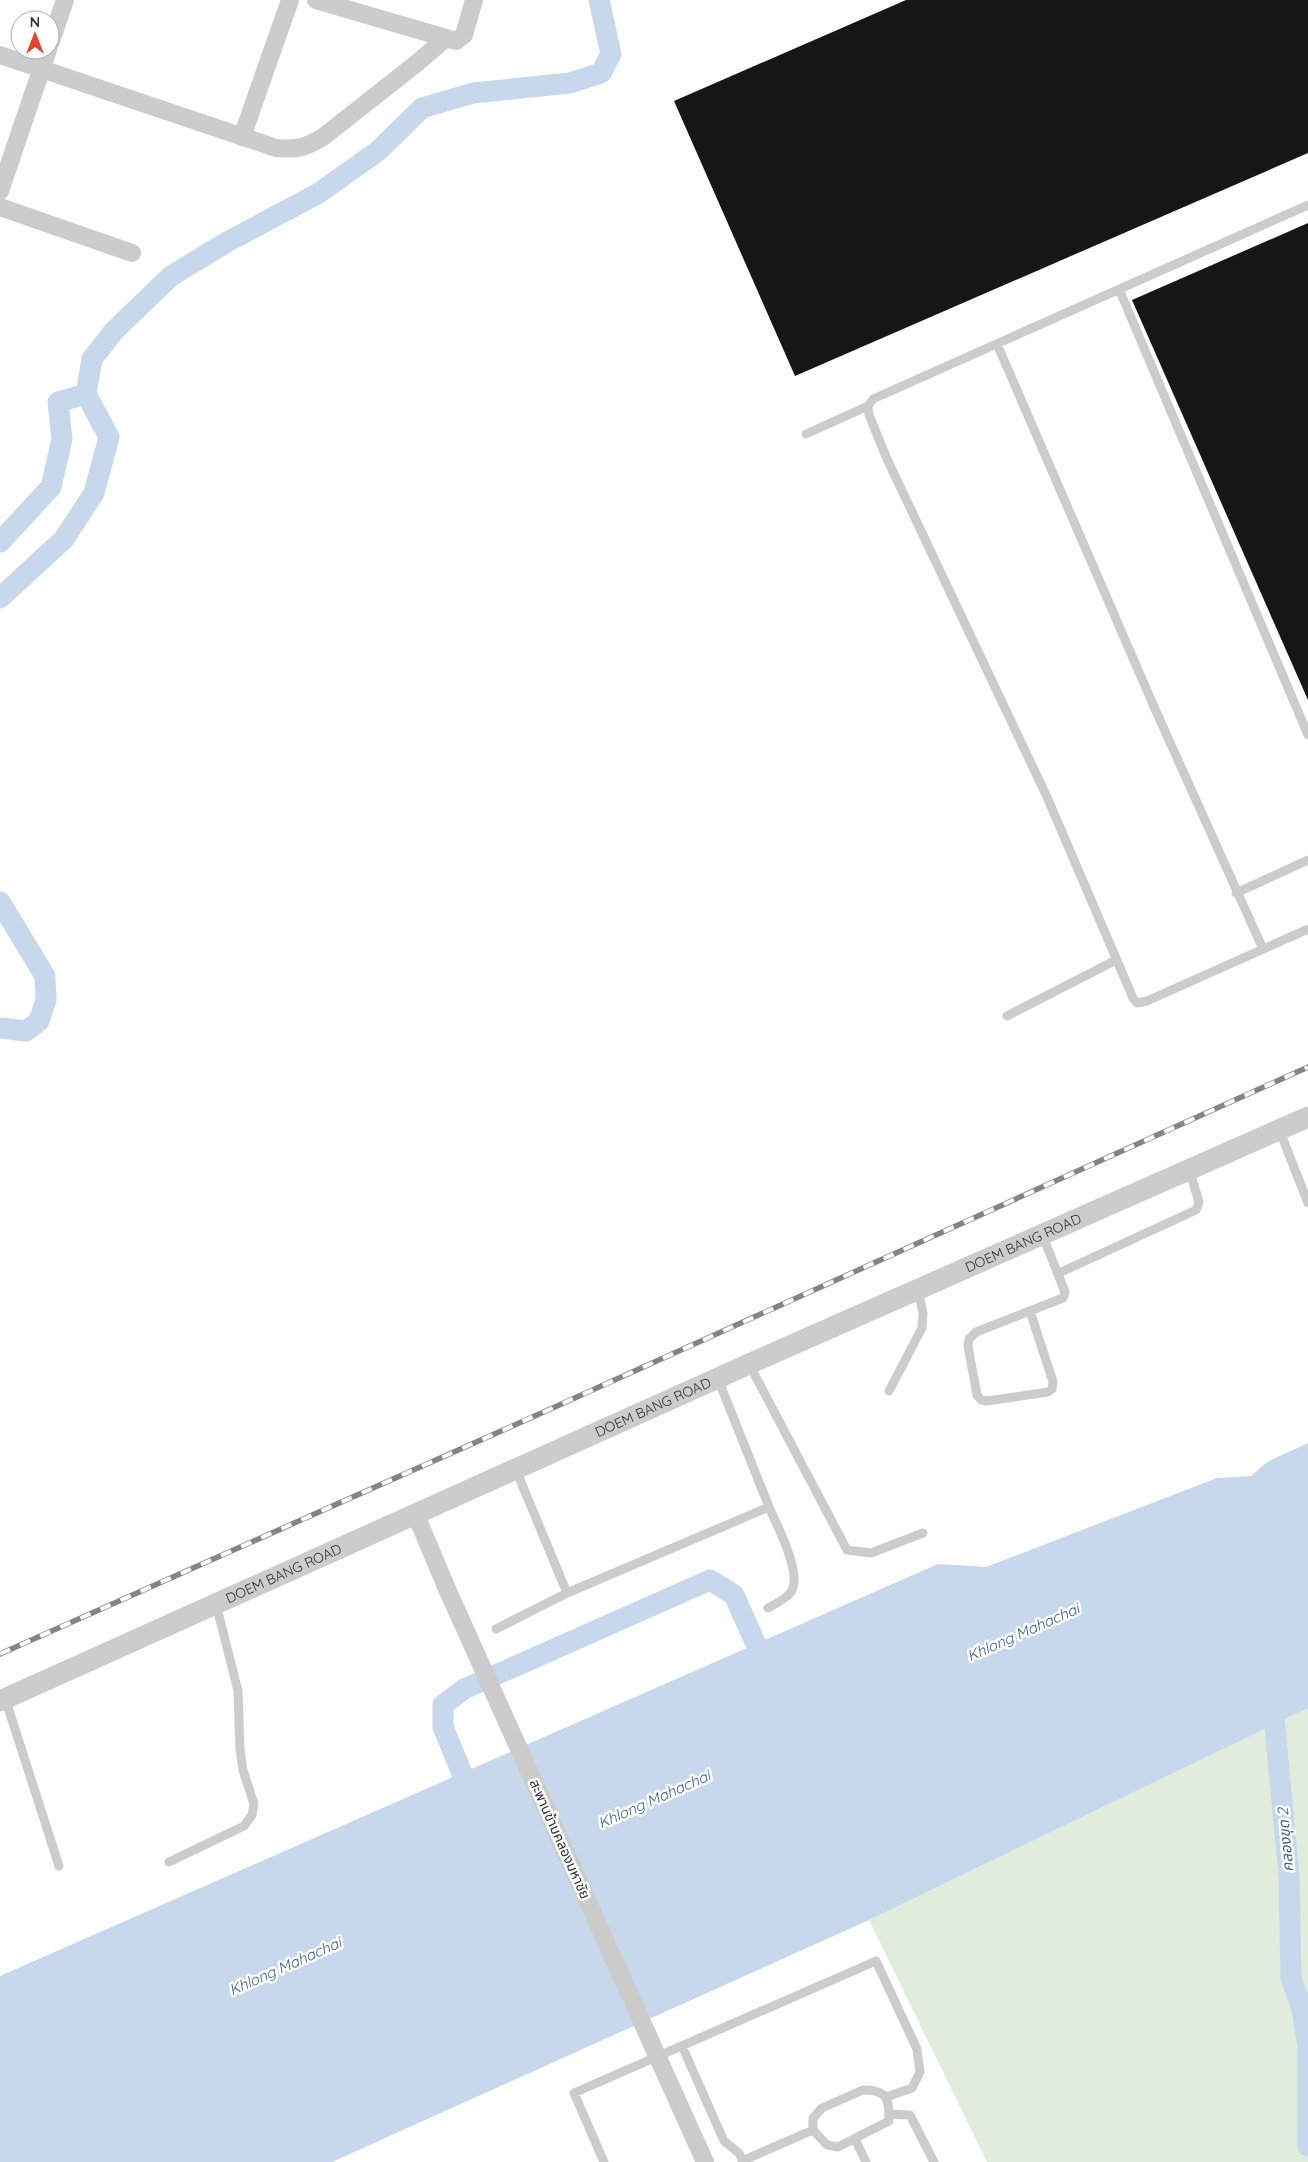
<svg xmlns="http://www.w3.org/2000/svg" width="1308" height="2162" viewBox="0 0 1308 2162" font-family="Quicksand,'Noto Sans Thai',sans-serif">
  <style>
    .green { fill: #e2ecdc }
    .water { fill: #c7d8ed }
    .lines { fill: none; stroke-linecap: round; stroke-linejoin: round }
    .canal { stroke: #c7d8ed; stroke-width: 21 }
    .building { fill: #161616 }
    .service { stroke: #ccc; stroke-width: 9 }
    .minor { stroke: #ccc; stroke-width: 18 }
    .tertiary { stroke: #ccc; stroke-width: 21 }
    .rail-casing { stroke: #848484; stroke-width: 5.5 }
    .rail { stroke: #fff; stroke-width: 4; stroke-dasharray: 11; stroke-linecap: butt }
    .labels { text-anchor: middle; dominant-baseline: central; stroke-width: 5; stroke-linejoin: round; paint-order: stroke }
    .street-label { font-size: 14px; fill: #2f2f2f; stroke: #fff }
    .water-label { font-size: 15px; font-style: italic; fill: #3a6193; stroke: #fff }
  </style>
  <rect width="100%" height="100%" fill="#fff"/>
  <path class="green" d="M1308,1708V2162H987L869,1920Z"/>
  <path class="water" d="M1308,1443V1708L869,1920L332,2162H0V1976L938,1564L986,1567L1217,1478L1251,1476L1267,1462Z"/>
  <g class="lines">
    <path class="canal" d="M0,542L51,487L62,439L58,402L86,394
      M0,598L64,539L94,493L109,437L86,394L92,359L114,331L171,276L227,242L319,193L378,151L422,108L473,93L570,83L601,73L611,54L599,0
      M0,902L45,976L46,1000L39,1021L26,1031L0,1028
      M1272,1697L1289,1875L1291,1978L1302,2009L1308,2048V2146
      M473,1800L443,1727V1705L464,1689L710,1580L734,1595L768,1671"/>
  </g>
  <path class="building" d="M906,0H1308V153L795,376L674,101Z
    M1308,223V700L1132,300Z"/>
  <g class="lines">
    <path class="service" d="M1308,205L873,399L868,406L869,415L887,459L1047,797L1133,998L1137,1003L1147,1001L1308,929
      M1119,289L1308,735
      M997,344L1155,709L1263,949
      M806,434L868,406
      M1236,893L1308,860
      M1007,1016L1116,960
      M1279,1129L1308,1203
      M1059,1273L1196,1210L1199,1202L1189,1169
      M1030,1311L1053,1382L1052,1389L1048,1392L987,1401L981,1400L977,1395L968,1346L969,1339L976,1332L1063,1298L1065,1292L1042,1234
      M749,1364L847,1550L871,1553L923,1533
      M718,1379L769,1507
      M889,1391L922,1328L923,1313L918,1289
      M516,1470L567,1593
      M496,1629L567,1593L769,1507C777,1526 803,1574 791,1592C786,1599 776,1604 768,1608
      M5,1698L59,1866
      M169,1862L244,1826L252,1815L254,1804L243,1770L240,1750L238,1691L216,1604
      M682,2046L724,2141L739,2153L743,2162
      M863,2090C888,2090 889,2099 889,2121L838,2147L827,2145L813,2130V2118L822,2108Z
      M889,2114L910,2115L934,2162
      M855,2139L866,2162
      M742,2161L813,2130
      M604,2162L574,2093L876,1961L917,2049L920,2072L912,2088L886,2097"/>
    <path class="minor" d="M316,0L456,41L464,35L474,0
      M50,44L65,0
      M0,55L276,148C297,150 305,148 323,137L417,63L445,39
      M242,137L290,0
      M0,191L48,50
      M0,207L132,253
      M416,1515L447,1589L705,2162"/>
    <path class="tertiary" id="s1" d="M0,1701L749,1364L1308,1117"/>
    <defs>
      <path id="rail" d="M0,1654L546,1411L1308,1067"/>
    </defs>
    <use href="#rail" class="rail-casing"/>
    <use href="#rail" class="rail"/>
  </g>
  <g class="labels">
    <g class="street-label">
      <text stroke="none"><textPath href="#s1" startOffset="1121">DOEM BANG ROAD</textPath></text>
      <text stroke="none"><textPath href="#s1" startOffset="716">DOEM BANG ROAD</textPath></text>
      <text stroke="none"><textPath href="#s1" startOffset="311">DOEM BANG ROAD</textPath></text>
      <text transform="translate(560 1839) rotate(66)">สะพานข้ามคลองมหาชัย</text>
    </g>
    <g class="water-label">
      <text transform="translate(1023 1632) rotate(-24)">Khlong Mahachai</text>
      <text transform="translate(654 1799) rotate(-24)">Khlong Mahachai</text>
      <text transform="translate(1285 1840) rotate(-95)">คลองขุด 2</text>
      <text transform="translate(285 1966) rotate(-24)">Khlong Mahachai</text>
    </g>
  </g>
  <g transform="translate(35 35)"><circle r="24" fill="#ffffff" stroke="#acacac"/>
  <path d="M0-4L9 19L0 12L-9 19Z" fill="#eb3e2b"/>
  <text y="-8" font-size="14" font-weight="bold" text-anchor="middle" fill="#2f2f2f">N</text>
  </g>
</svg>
